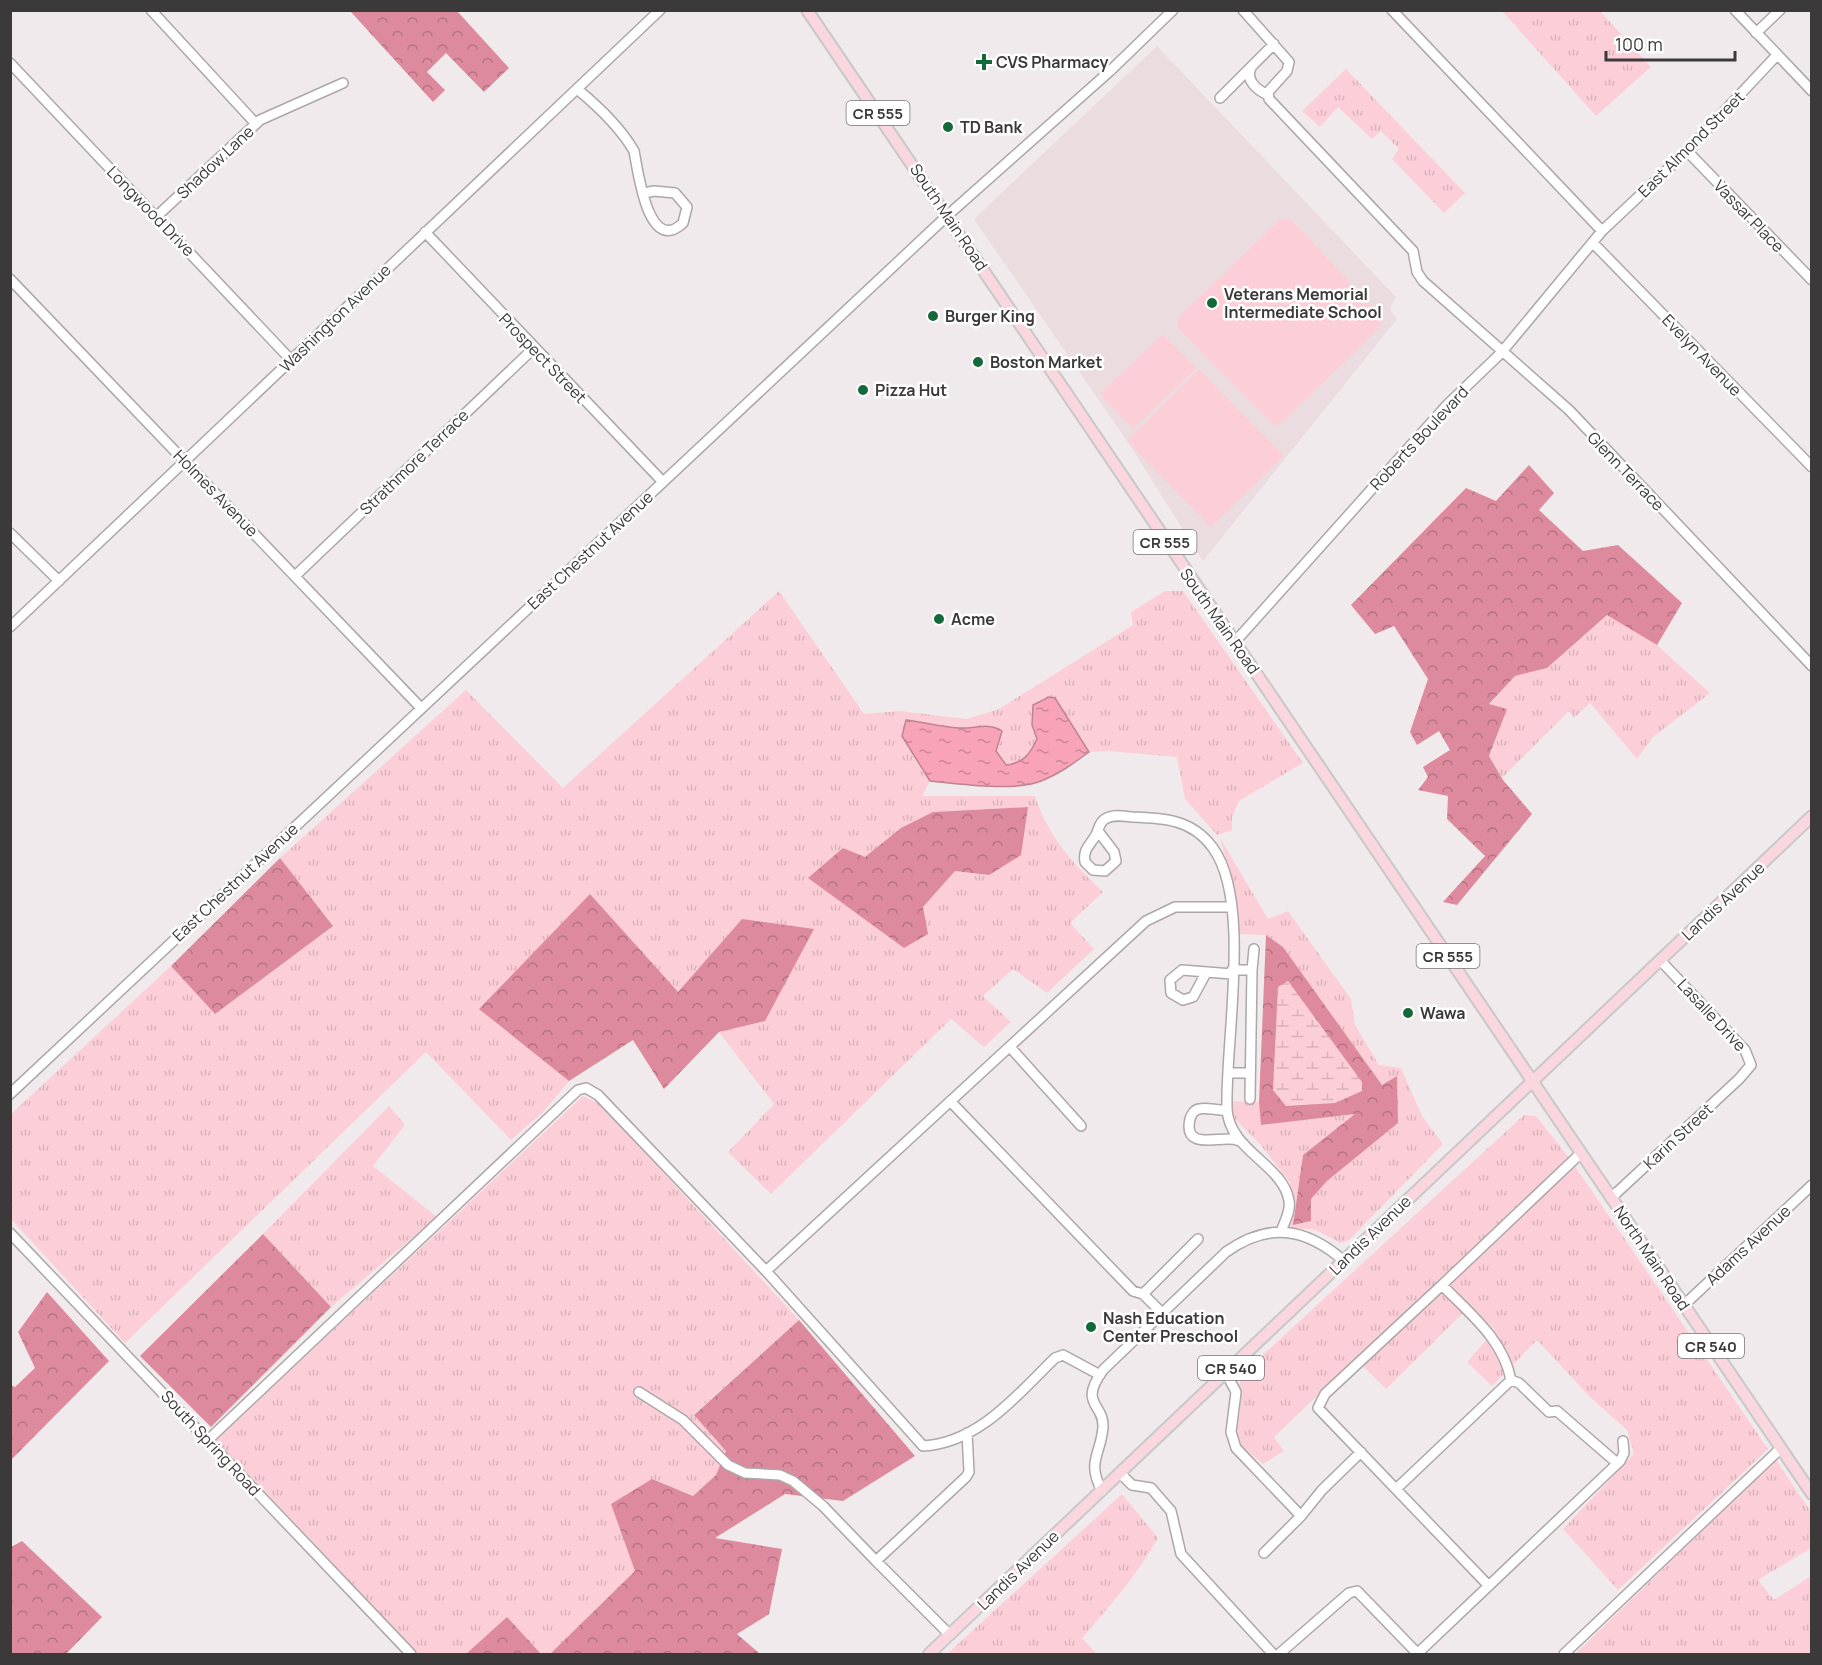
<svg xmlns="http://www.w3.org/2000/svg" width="1822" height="1665" viewBox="0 0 1822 1665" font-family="Manrope,sans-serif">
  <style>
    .built { fill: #ebdcdf }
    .grass { fill: url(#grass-tufts); fill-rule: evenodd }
    .forest { fill: url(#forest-crowns) }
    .wetland { fill: url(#wetland-marsh) }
    .garden { fill: #fccfd8 }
    .water { fill: url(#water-ripples); stroke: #c08392; stroke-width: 1.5 }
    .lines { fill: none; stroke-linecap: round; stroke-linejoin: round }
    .minor-casing { stroke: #ada7a8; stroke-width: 12 }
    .major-casing { stroke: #c8c8c8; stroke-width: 14 }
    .minor { stroke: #fff; stroke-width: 9 }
    .major { stroke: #fad6de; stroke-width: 10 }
    .poi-dot { fill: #13693a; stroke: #fff; stroke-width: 2 }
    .labels { text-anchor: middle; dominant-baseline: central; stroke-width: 5; stroke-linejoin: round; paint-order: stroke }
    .shield { fill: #fff; stroke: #767475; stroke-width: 1.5 }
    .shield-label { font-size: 15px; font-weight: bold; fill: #3c393a }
    .poi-label { font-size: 16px; font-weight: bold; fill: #3c393a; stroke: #fff; text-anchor: start }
    .street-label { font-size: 16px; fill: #3c393a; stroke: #fff }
  </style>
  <defs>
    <pattern id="grass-tufts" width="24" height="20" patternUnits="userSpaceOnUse" patternTransform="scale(1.5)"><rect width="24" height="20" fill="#fccfd8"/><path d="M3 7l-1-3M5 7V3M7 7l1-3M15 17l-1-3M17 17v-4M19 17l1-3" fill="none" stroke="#d9b2ba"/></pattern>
    <pattern id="forest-crowns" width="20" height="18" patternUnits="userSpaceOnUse" patternTransform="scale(1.5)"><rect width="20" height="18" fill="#dd8a9e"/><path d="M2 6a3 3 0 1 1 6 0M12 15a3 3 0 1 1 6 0" fill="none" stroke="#b47282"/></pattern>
    <pattern id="wetland-marsh" width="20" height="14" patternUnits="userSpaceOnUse" patternTransform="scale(1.5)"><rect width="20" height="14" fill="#fccfd8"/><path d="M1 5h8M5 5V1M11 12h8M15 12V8" fill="none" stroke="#d9b2ba"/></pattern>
    <pattern id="water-ripples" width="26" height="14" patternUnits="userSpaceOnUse" patternTransform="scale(1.5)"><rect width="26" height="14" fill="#f8a3b8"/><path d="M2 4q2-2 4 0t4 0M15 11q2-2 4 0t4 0" fill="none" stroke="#ca8697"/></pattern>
  </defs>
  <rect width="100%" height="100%" fill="#f1eaec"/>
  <path class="built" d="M1157,46L1396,297L1390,309L1397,319L1203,561L1127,441L974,219Z"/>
  <path class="grass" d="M1502,11H1600L1651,67L1596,116Z
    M1346,69L1465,193L1444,213L1392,159L1399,149L1381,131L1372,139L1338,107L1320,127L1302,111Z
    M779,591L864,714L900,711L967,719L999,709L1133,625L1131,612L1165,591H1183L1303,763L1239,801L1232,817V830L1217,835L1185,799L1177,757L1108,751L1089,752L1055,698L1032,725L1037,739C1030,754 1024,763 1006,765L996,752L1002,731L979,726L961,728L906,720L902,736L930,781L922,796H1035C1049,838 1072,862 1103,892L1070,923L1094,949L1047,993L1013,969L983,996L1011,1022L984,1047L951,1019L771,1194L728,1152L774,1104L719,1032L765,1021L742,919L678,992L479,1009L569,1081L544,1111L511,1140L426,1052L125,1343L11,1219V1114L171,966L215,1014L332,925L280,858L466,690L563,788ZM1028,807L989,875L955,871L923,907L843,849L865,857L933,812Z
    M1607,614L1657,645L1710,693L1653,737L1637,759L1590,703L1574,718L1569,711L1502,778L1489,756L1507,709L1489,705L1515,676L1547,668Z
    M1220,838L1268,919L1288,911L1351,999L1355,1025L1379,1065L1401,1068L1422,1116L1443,1144L1349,1240L1341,1243L1313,1229H1292L1289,1223L1290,1183L1260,1144L1234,1118L1230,1101L1259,1102L1262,1125L1356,1114L1303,1155L1293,1224L1311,1221V1199L1327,1181L1396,1077L1382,1085L1283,947L1266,935L1237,934L1234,889Z
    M583,1096L600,1104L799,1320L694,1414L726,1451L716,1475L693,1496L652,1479L635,1571L550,1654H541L507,1618L466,1654H419L216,1440Z
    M389,1106L405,1125L373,1166L437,1217L331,1307L263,1234Z
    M1524,1115L1536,1116L1570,1159L1768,1449L1618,1590L1563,1529L1634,1454L1627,1430L1591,1398L1537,1340L1492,1386L1467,1362L1495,1330L1471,1305L1386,1389L1356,1359L1274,1437L1284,1451L1263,1464L1236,1441L1241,1402L1239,1385L1243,1373Z
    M1776,1460L1811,1512V1548L1758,1580L1774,1600L1811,1576V1654H1575Z
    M1122,1494L1158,1538C1137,1575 1110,1606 1082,1638L1097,1654H947Z"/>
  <path class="forest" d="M355,11H457L509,68L484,92L446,53L427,72L445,90L433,102L351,12Z
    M1529,465L1554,493L1539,510L1583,551L1618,545L1682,603L1657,645L1607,615L1547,668L1515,676L1489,704L1507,709L1489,756L1503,780L1532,814L1457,905L1443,902L1485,856L1447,819L1448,796L1418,790L1428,777L1423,767L1450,750L1439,731L1417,745L1410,732L1428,679L1394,626L1375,634L1351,605L1466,488L1496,501Z
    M1028,807L1021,855L989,875L955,871L923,907L928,934L904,948L808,878L843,848L865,857L901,828L933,812Z
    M280,858L333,926L215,1014L171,966Z
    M590,894L678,992L742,919L814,929L765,1021L719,1032L664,1089L633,1040L569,1081L479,1009Z
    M1266,935L1283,947L1382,1085L1397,1076L1398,1123L1327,1181L1311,1199V1221L1293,1225L1303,1155L1355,1114L1261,1125L1259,1102Z
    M263,1234L331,1307L211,1427L140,1356Z
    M47,1292L109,1361L11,1460V1385L15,1387L35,1368L18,1332Z
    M799,1320L915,1456L843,1501L785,1494L715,1538L782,1549L769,1614L737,1634L760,1654H550L635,1571L611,1504L652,1479L693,1496L716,1475L726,1451L694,1415Z
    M22,1541L102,1617L66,1654H11V1547Z
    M507,1617L541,1654H466Z"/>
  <path class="wetland" d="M1288,981L1362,1082V1091L1335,1103L1286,1106L1273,1090L1278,987Z"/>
  <path class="garden" d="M1280,219L1292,220L1382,317V325L1281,424L1274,425L1178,328V318Z
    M1163,334L1196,368L1133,429L1100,394Z
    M1199,369L1284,456L1211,527L1127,441Z"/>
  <path class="water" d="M1049,697L1055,698L1089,752C1074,763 1059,774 1041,781C1014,792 960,784 930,781L902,736L906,720C923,722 941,727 959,728C974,729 989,722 1002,731L996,751L1006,765C1024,763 1030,754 1037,739L1032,725L1033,705Z"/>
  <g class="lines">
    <defs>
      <path id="minor" d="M151,10L256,124
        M1243,10L1289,62L1287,71L1268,92L1269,99L1413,251L1417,272L1423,281L1569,410L1812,666
        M1392,10L1602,231
        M1735,10L1812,91
        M1756,33L1780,10
        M10,63L291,360
        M1251,68C1245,80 1257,90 1268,95
        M577,89C599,107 620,127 634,151C638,171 648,256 683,223L687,207L675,193L654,191L644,193
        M1220,98L1274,44
        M1687,151L1812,280
        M156,217L260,120L343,83
        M425,232L663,482
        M1593,243L1812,467
        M10,279L421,708
        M10,533L59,581
        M295,576L534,348
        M10,627L660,10
        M1234,643L1447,405L1501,353L1602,231L1687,151L1777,55
        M1098,831L1114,852L1116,861L1105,871L1093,870L1085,862C1083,851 1088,847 1094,838C1099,832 1098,823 1105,819C1113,814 1123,816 1132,817C1164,818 1192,819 1213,848C1252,902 1225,1041 1227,1109C1229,1151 1284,1165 1289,1201C1291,1212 1284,1222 1281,1232
        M1232,970H1252L1254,949
        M1206,973L1193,997L1183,1000L1171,993L1170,980L1182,970L1232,974
        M1010,1047L1081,1126
        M1228,1073H1250
        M10,1094L948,215L1110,71L1173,10
        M1250,1099L1252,970
        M950,1101L1133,1291L1143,1294
        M1227,1111C1219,1110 1207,1107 1199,1109C1194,1110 1191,1115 1190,1119C1182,1154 1226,1133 1239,1141
        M1611,1198L1739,1079L1751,1065L1745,1050L1660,960
        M10,1233L411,1654
        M766,1271L1146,921L1175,907H1231
        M1442,1285L1581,1153
        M1684,1305L1812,1185
        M1162,1313L1143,1294L1198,1239
        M1226,1373L1236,1392L1231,1432L1236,1448L1301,1516L1264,1553
        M639,1392L683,1420L728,1465L745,1473L780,1475L793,1481L823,1506L876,1561
        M208,1440L578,1090L586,1088L598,1095L766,1271L923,1446C979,1443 1018,1394 1055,1358L1063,1355L1100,1375
        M1120,1473L1132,1485L1151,1488L1171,1511L1181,1554L1273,1654
        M1396,1489L1511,1380
        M1102,1491C1086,1461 1101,1455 1103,1427C1104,1403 1078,1405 1103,1370L1226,1252C1268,1222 1305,1227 1344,1261
        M1301,1516L1322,1490L1361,1452
        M1489,1586L1318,1408L1325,1394L1442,1285C1470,1314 1503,1339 1511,1380L1519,1383L1549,1412L1557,1411L1617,1463
        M950,1635L876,1561L966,1477L969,1472L967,1433
        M1279,1654L1349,1593L1357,1591L1418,1654
        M1417,1654L1620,1461L1624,1453L1623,1441
        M1564,1654L1781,1448"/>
      <path id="major" d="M807,10L1812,1494
        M929,1654L1812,816"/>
    </defs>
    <use href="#minor" class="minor-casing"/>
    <use href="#major" class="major-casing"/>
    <use href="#minor" class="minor"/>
    <use href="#major" class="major"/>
  </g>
  <g class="poi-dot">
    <path d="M981 53h6v6h6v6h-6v6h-6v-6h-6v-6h6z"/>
    <circle cx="948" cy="127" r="6"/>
    <circle cx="1212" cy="303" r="6"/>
    <circle cx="933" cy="316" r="6"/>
    <circle cx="978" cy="362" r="6"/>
    <circle cx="863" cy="390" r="6"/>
    <circle cx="939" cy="619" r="6"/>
    <circle cx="1408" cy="1013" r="6"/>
    <circle cx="1091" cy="1327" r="6"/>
  </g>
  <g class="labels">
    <g class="shield">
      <rect x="846.5" y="101" width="63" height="24" rx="4.5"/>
      <rect x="1133.5" y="530" width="63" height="24" rx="4.5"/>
      <rect x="1416.5" y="944" width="63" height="24" rx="4.5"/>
      <rect x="1678" y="1334" width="66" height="24" rx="4.5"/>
      <rect x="1198" y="1356" width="66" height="24" rx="4.5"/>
    </g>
    <g class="shield-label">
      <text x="878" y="113">CR 555</text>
      <text x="1165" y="542">CR 555</text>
      <text x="1448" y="956">CR 555</text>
      <text x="1711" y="1346">CR 540</text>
      <text x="1231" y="1368">CR 540</text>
    </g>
    <g class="poi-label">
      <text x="996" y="62">CVS Pharmacy</text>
      <text x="960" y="127">TD Bank</text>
      <text x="1224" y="294">Veterans Memorial<tspan x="1224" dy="18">Intermediate School</tspan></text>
      <text x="945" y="316">Burger King</text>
      <text x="990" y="362">Boston Market</text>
      <text x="875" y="390">Pizza Hut</text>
      <text x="951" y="619">Acme</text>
      <text x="1420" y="1013">Wawa</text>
      <text x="1103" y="1318">Nash Education<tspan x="1103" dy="18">Center Preschool</tspan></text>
    </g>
    <g class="street-label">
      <text transform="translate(1691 144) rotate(-45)">East Almond Street</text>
      <text transform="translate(215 162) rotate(-43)">Shadow Lane</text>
      <text transform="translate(151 211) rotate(46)">Longwood Drive</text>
      <text transform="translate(1749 216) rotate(46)">Vassar Place</text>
      <text transform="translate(949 217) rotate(56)">South Main Road</text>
      <text transform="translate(335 318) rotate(-44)">Washington Avenue</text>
      <text transform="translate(1702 355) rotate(46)">Evelyn Avenue</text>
      <text transform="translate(543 358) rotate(46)">Prospect Street</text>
      <text transform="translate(1419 438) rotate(-47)">Roberts Boulevard</text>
      <text transform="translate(414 462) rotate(-44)">Strathmore Terrace</text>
      <text transform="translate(1626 471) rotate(46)">Glenn Terrace</text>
      <text transform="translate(216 493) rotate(46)">Holmes Avenue</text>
      <text transform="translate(590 550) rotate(-43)">East Chestnut Avenue</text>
      <text transform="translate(1220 621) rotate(55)">South Main Road</text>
      <text transform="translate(235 882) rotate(-43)">East Chestnut Avenue</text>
      <text transform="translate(1723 901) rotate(-43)">Landis Avenue</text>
      <text transform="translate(1712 1015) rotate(47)">Lasalle Drive</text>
      <text transform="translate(1678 1136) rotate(-43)">Karin Street</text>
      <text transform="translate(1370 1235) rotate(-44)">Landis Avenue</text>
      <text transform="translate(1748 1245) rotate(-43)">Adams Avenue</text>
      <text transform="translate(1652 1258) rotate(56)">North Main Road</text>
      <text transform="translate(211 1443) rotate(47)">South Spring Road</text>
      <text transform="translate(1018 1570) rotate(-44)">Landis Avenue</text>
    </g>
  </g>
  <rect width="1822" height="1665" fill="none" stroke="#3c393a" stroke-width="24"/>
  <path d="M1606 51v9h129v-9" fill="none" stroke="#3c393a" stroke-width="3"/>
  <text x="1615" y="51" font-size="18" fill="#3c393a" stroke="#ffffff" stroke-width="4.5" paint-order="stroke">100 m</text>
</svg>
